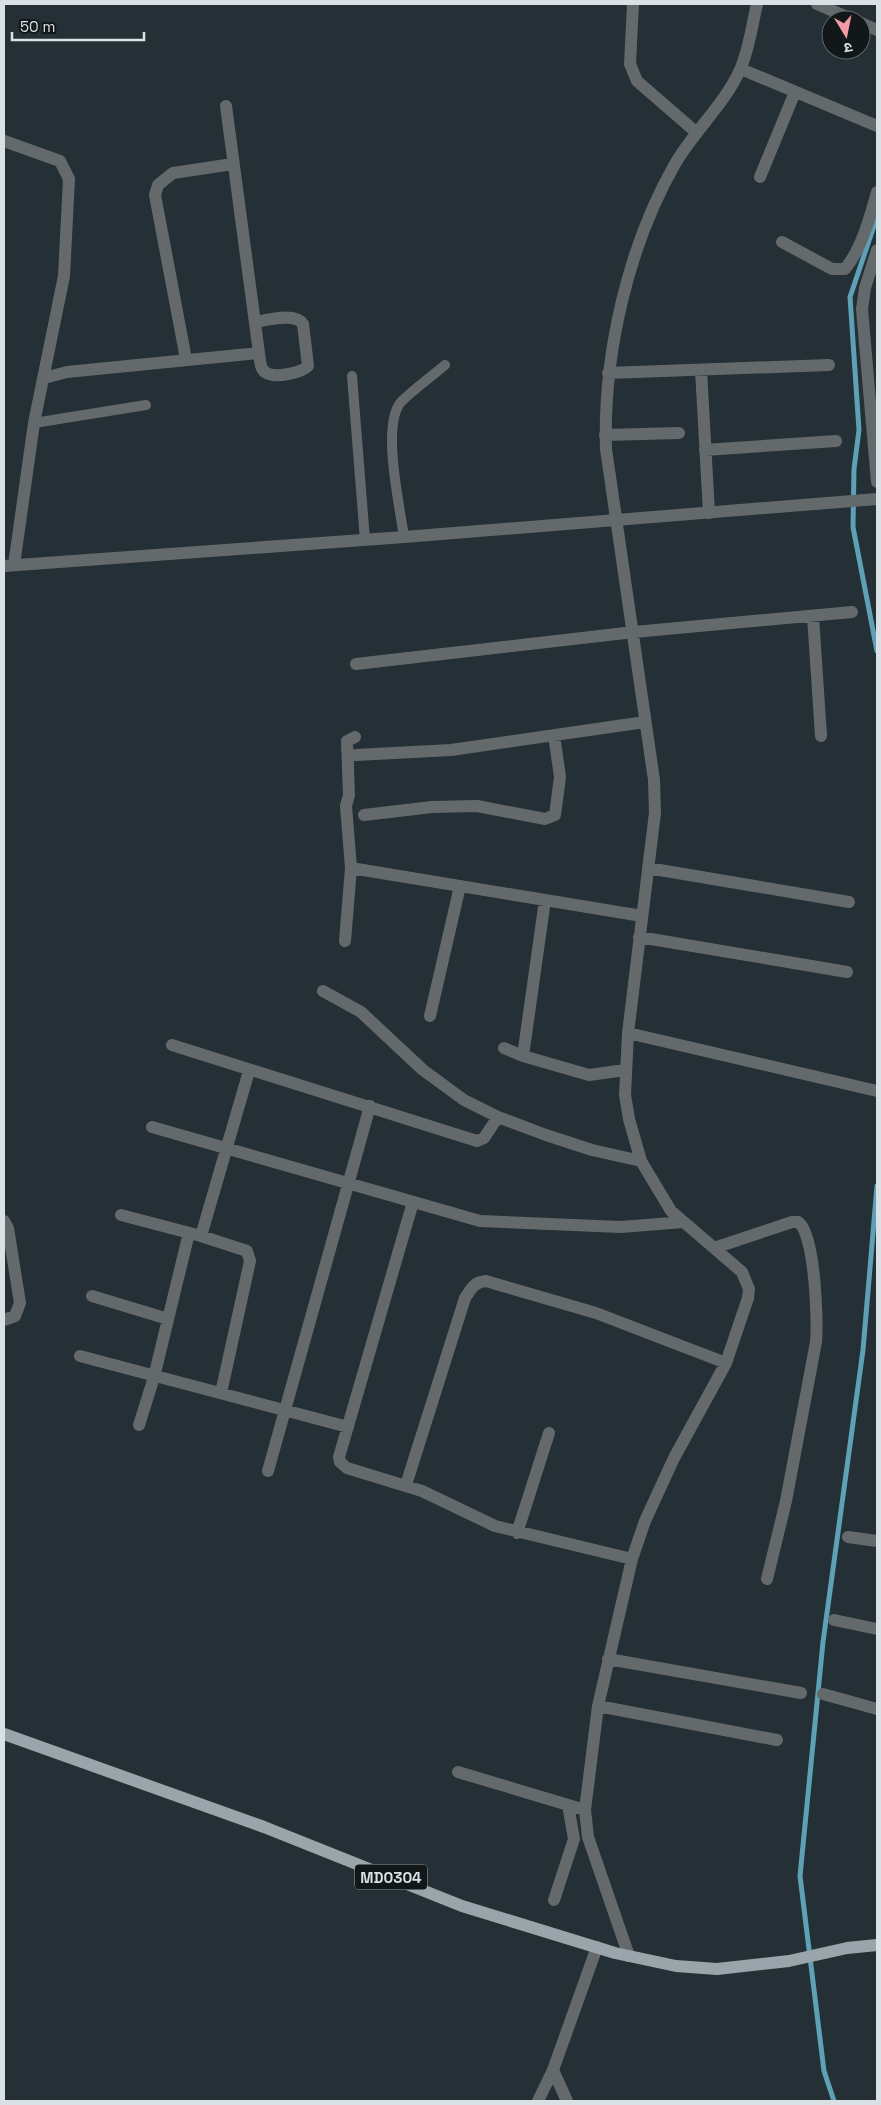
<svg xmlns="http://www.w3.org/2000/svg" width="881" height="2105" viewBox="0 0 881 2105" font-family="'Space Grotesk','Noto Sans Devanagari',sans-serif">
  <style>
    .lines { fill: none; stroke-linecap: round; stroke-linejoin: round }
    .stream { stroke: #5ea1b6; stroke-width: 5 }
    .service { stroke: #646a6c; stroke-width: 10 }
    .minor { stroke: #646a6c; stroke-width: 12 }
    .tertiary { stroke: #646a6c; stroke-width: 12 }
    .primary { stroke: #99a5aa; stroke-width: 12 }
    .labels { text-anchor: middle; dominant-baseline: central; stroke-width: 4; stroke-linejoin: round; paint-order: stroke }
    .shield { fill: #121719; stroke: #9ea4a7; stroke-width: 1 }
    .shield-label { font-size: 15px; font-weight: bold; fill: #dae1e4 }
  </style>
  <rect width="100%" height="100%" fill="#243035"/>
  <g class="lines">
    <path class="stream" d="M877,217L850,297L859,430L854,469L853,527L877,651
      M834,2101L824,2071L800,1876L823,1642L863,1350L877,1186"/>
    <path class="service" d="M352,376L365,540
      M34,423L146,405
      M404,537C400,507 381,425 401,402C414,389 431,377 445,365"/>
    <path class="minor" d="M633,4L630,64L637,81L697,133
      M817,4L854,20
      M861,23L877,30
      M741,69L877,126
      M226,106L259,353C260,359 260,369 265,372C274,379 301,373 308,366L303,324C295,312 267,320 255,322
      M4,141L60,161L69,179L64,276L34,423L14,565
      M760,177L795,92
      M782,242L832,269H845C862,248 870,217 877,192
      M877,250L865,288L862,309L877,482
      M186,359L155,195L158,185L173,173L233,164
      M701,370L709,513
      M608,373L829,365
      M44,378L67,372L259,353
      M605,435L679,433
      M705,450L836,441
      M813,616L821,736
      M356,664L634,632L852,612
      M356,755L451,750L645,722
      M364,815L432,807L477,806L545,819L555,815L560,777L554,735
      M351,868L642,916
      M648,868L849,902
      M639,937L847,972
      M345,941L351,868L346,806L349,795L347,741L355,737
      M323,991L361,1012L423,1070L464,1100L498,1117L546,1135L592,1150L641,1161
      M430,1016L460,886
      M628,1033L877,1091
      M172,1045L477,1141L484,1138L498,1117
      M504,1048L523,1056L589,1075L625,1070
      M523,1056L545,900
      M152,1127L480,1221L621,1227L683,1222
      M413,1202L339,1457L340,1462L347,1468L422,1491L495,1526L632,1559
      M121,1215L201,1236L247,1251L250,1261L221,1393
      M4,1221L8,1228L20,1303L15,1316L4,1320
      M201,1236L249,1071
      M714,1248L792,1222H798C815,1232 818,1322 816,1342L786,1501L767,1579
      M92,1296L168,1319
      M80,1356L348,1427
      M139,1425L154,1377L189,1233
      M268,1471L370,1106
      M406,1485L465,1298C471,1289 474,1282 486,1281L596,1313L726,1363
      M517,1533L549,1433
      M848,1537L877,1541
      M834,1620L877,1629
      M608,1659L801,1693
      M823,1694L877,1709
      M598,1706L777,1740
      M458,1772L585,1810
      M554,1900L574,1839L568,1805
      M629,1956L588,1837L585,1810L598,1706L632,1559L645,1521L674,1458L726,1363L748,1298L749,1289L742,1272L671,1211L641,1161L629,1119L625,1095L628,1033L655,813L654,780L606,449C603,355 628,246 675,164C694,131 724,105 740,70C749,50 752,25 757,4
      M538,2101L553,2070
      M567,2101L553,2070L597,1947"/>
    <path class="tertiary" d="M4,566L404,537L877,499"/>
    <path class="primary" d="M4,1734L264,1827L462,1906L615,1953L676,1966L717,1969L789,1961L847,1948L877,1945"/>
  </g>
  <g class="labels">
    <rect class="shield" x="355" y="1864.5" width="72" height="25" rx="4"/>
    <g class="shield-label">
      <text x="391" y="1877">MD0304</text>
    </g>
  </g>
  <rect width="881" height="2105" fill="none" stroke="#dae1e4" stroke-width="10"/>
  <g transform="translate(846 35) rotate(170)"><circle r="24" fill="#121719" stroke="#62686a"/>
  <path d="M0-4L9 19L0 12L-9 19Z" fill="#f49aa4"/>
  <text y="-8" font-size="14" font-weight="bold" text-anchor="middle" fill="#dae1e4">उ</text>
  </g>
  <path d="M12 32v8h132v-8" fill="none" stroke="#dae1e4" stroke-width="2.5"/>
  <text x="20" y="32" font-size="15" fill="#dae1e4" stroke="#121719" stroke-width="4" paint-order="stroke">50 m</text>
</svg>
